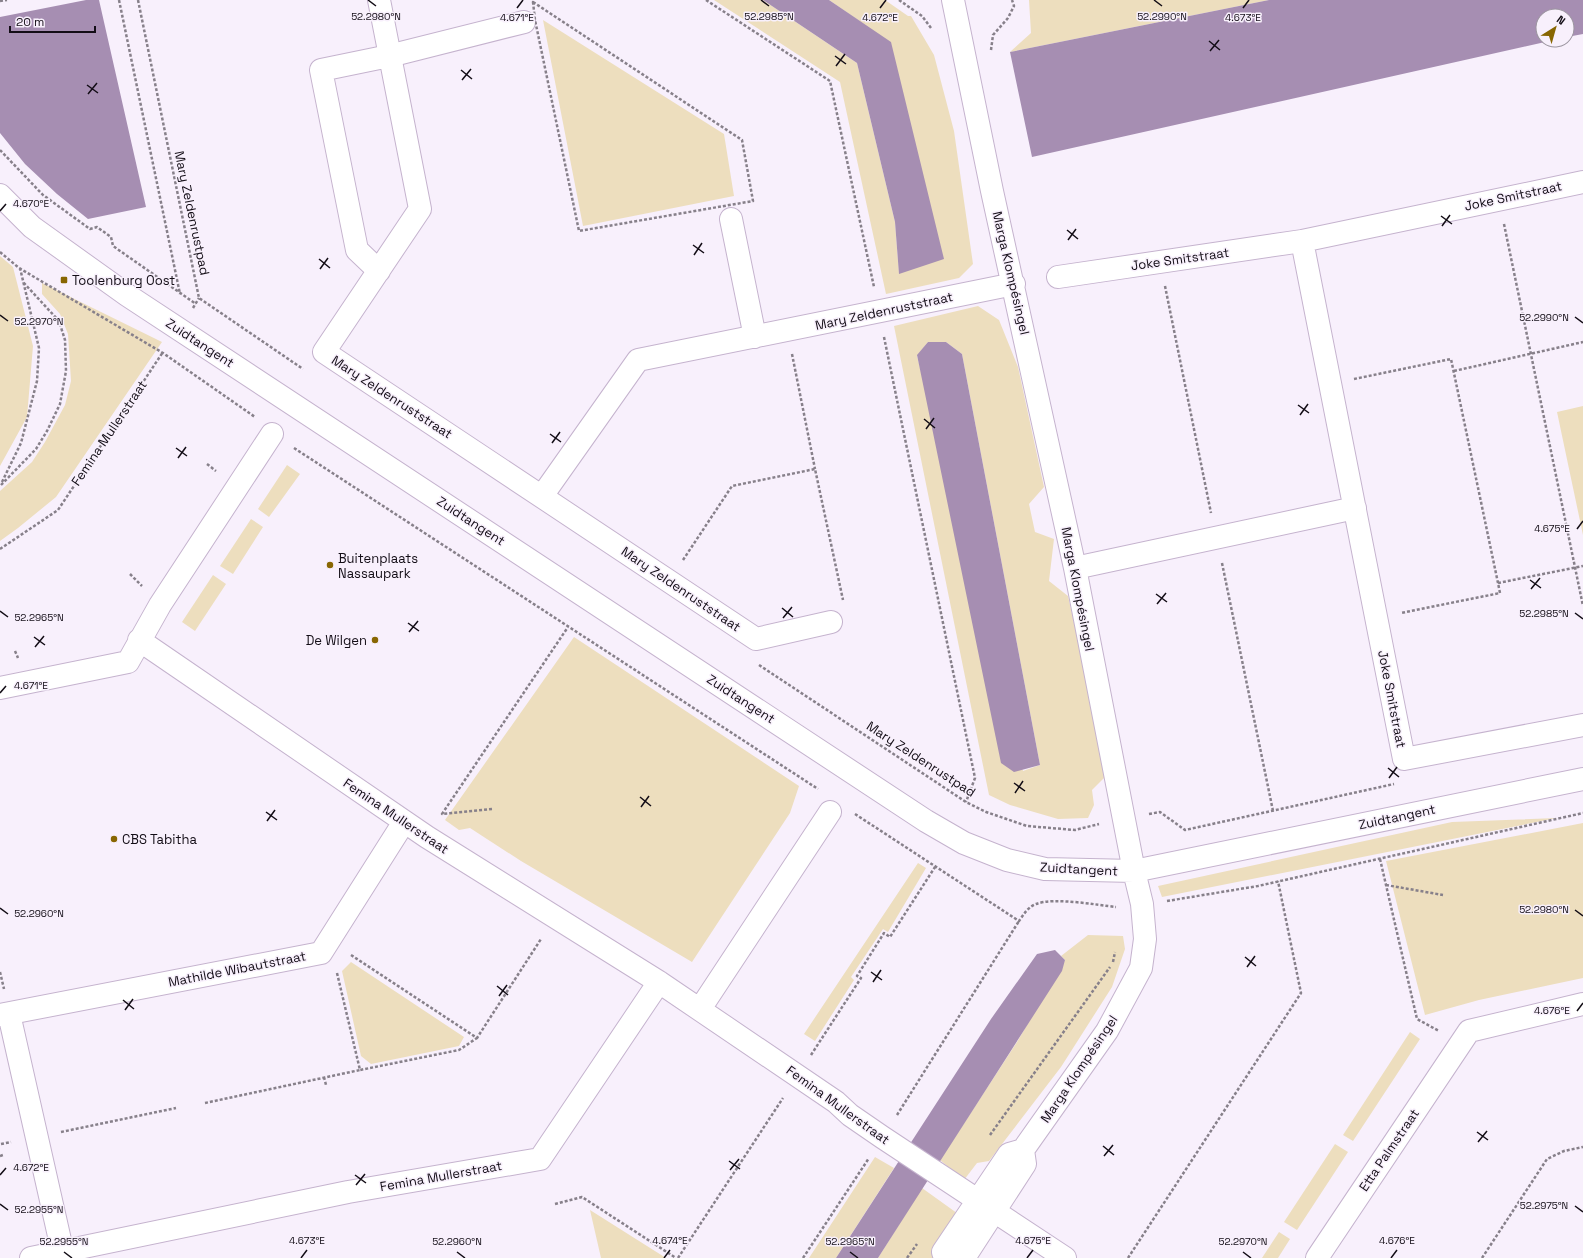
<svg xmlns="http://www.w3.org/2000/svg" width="1583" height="1258" viewBox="0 0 1583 1258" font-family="'Space Grotesk',sans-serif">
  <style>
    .green { fill: #eddebe; fill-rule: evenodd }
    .water { fill: #a68eb2 }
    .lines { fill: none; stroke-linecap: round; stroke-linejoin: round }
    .minor-casing { stroke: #c5b3ce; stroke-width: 24 }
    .path { stroke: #87808a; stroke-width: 2.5; stroke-dasharray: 3 2; stroke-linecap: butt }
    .minor { stroke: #fff; stroke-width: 22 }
    .ticks { fill: none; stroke: #130d16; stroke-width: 1.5 }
    .poi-dot { fill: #886602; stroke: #f8f0fc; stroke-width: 1.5 }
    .labels { text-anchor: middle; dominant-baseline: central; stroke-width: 3; stroke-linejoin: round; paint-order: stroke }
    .street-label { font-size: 13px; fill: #130d16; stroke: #f8f0fc }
    .poi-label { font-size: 13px; fill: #130d16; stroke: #f8f0fc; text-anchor: start }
    .ticks-label { font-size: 10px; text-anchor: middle; fill: #130d16; stroke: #f8f0fc; stroke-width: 3; stroke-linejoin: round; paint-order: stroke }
  </style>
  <rect width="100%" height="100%" fill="#f8f0fc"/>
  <path class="green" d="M714,0H763L857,63L895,222L899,274L891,43L829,0H885L908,16H911L934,55L954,131L973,264L959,278L886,294L840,82Z
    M1029,0H1269L1010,52L1031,33Z
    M543,20L724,134L734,196L583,226Z
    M0,256L13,267L33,346L27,417L0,466Z
    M42,283L162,342L56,497L18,528L0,541V491L32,462L45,442L65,405L71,381L68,334L60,314L42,294Z
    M978,306L999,320L1018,367L1044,487L1029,504L1035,532L1054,539L1049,581L1068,596L1108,774L1092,790L1094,805L1088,818L1058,819L1010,805L989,795L894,326ZM928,342H946L962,354L1040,765L1023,771L917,356Z
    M1583,406V535L1557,412Z
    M287,465L300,474L269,517L258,509Z
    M251,519L263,527L233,574L220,566Z
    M213,575L226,584L195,631L182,622Z
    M574,637L799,786L790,813L692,962L521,861L470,828L459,830L445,820Z
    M1557,818L1162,897L1158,886L1452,822Z
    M1583,823V978L1479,1000L1425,1015L1386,861Z
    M918,863L926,868L888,932L883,929L851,977L854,980L815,1041L804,1034Z
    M1088,935L1123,936L1125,949L1112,987L1061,1067L989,1161L977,1163L964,1180L940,1160L1017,1042L1065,960L1061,956Z
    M351,962L464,1037L459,1046L371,1064L361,1056L342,971Z
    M1410,1032L1420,1039L1353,1141L1343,1135Z
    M1335,1144L1348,1152L1297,1230L1284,1222Z
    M875,1157L894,1168L836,1258H809Z
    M922,1188L961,1216L934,1258H878Z
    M590,1210L666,1258H601Z
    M1279,1232L1290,1239L1278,1258H1262Z"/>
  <path class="water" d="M86,0H99L146,207L88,219L57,194L25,164L0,133V17Z
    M763,0H829L891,42L944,259L899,274L895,222L857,63Z
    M1269,0H1583V34L1567,37V16H1543V40H1554L1032,157L1010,52Z
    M928,342H946L962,354L1040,765L1014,772L1001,763L917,355Z
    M1055,950L1065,960L1062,971L878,1258H836L991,1019L1037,954Z"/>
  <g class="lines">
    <defs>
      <path id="minor" d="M379,0L420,209L324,352L756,639L831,622
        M0,195L32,227L127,295L926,821L964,843L1007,860L1045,869L1134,871L1583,779
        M731,219L755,337
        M1302,241L1404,759L1583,725
        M379,271L357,250L321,70L389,56L524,22
        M1058,277L1302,241L1583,182
        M542,496L638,360L1014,284
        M1075,568L1355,508
        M139,640L427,837L659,982L836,1102L850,1115L882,1137L1065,1258
        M0,688L128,662L160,605L272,434
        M700,1009L830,812
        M9,1014L64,1258
        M0,1015L321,953L404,822
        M31,1258L348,1192L540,1159L659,982
        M945,1258L943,1252L1009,1154L1023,1150L1107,1031L1141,968L1145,939L1142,904L1134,871L1075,568L992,191L953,0
        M964,1258L1025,1164L1023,1150
        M1317,1258L1469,1031L1583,1004"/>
    </defs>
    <use href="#minor" class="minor-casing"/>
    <path class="path" d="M119,0L180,294
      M138,0L199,298L303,369
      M706,0L830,81L874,287
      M899,0L922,16L931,28
      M0,1L7,0
      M533,2L742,140L753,201L579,231L535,20Z
      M991,50L993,35L1008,18L1014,6L1012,0
      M0,150L43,195L90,229L97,227L111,237L113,246L196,304
      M1504,224L1583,606
      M0,252L19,268L163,353L255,417
      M1165,286L1211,513
      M193,308L199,298
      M884,337L975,778L966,802
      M792,354L815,469
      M1454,371L1583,342
      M1354,379L1451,359L1498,583L1500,593L1401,613
      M294,448L818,789
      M207,464L216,471
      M2,482L21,443L37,381L39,348L20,268
      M1,485L36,449L47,431L60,404L66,371L65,340L59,321L23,282
      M0,549L58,510L163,352
      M683,560L732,486L815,469L843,600
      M1222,563L1273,811
      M130,574L142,586
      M1498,583L1583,566
      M15,651L18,658
      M759,665L966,802L986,812L1027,826L1075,830L1099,824
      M492,809L442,814L568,627
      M855,814L1019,921C1024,914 1028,907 1036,904C1054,897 1097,905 1116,907
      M1149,814L1160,812L1185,830L1394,784
      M1380,859L1417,1019L1439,1031
      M1386,885L1443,895
      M1167,901L1258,886L1583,813
      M351,955L477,1038L541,939
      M1113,962L1115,952
      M0,972L4,989
      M337,973L360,1070L459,1050L477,1038
      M811,1055L861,978L857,976L884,933L890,937L935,867
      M324,1077L326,1085
      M205,1103L360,1070
      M897,1115L1019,921
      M61,1132L176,1108
      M990,1135L1110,967
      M1,1144L11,1142
      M0,1156L3,1155
      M555,1204L582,1197L676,1258
      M678,1258L783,1098
      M803,1258L869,1158
      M907,1258L917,1244
      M1128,1258L1301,993L1278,881
      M1482,1258L1547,1159L1564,1151L1583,1147"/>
    <use href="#minor" class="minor"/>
  </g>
  <path class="ticks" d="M368,0L376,6M761,0L769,6M1154,0L1162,6M517,8L523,0M880,8L886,0M1243,8L1249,0M1209,41L1220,50M1210,51L1219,40M835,56L846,64M836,66L845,54M461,70L472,79M462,80L471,69M87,85L98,93M88,94L97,83M0,211L6,204M1441,216L1452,224M1442,226L1450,215M1067,230L1078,239M1068,240L1076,229M693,245L704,253M694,255L702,243M319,259L330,268M320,269L328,258M0,315L8,321M1575,317L1583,323M1298,405L1309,413M1300,415L1308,404M924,419L935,428M926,429L934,418M550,434L561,442M552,443L560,432M176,448L187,456M178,458L186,447M1577,529L1583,521M1530,580L1541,588M1531,589L1540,578M1156,594L1167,602M1157,604L1166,593M782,608L793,617M0,611L8,617M1575,613L1583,619M783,618L792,607M408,623L419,631M409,632L418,621M34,637L45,645M35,647L44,636M0,693L6,686M1388,768L1399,777M1389,778L1397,767M1014,783L1025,791M1015,793L1023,781M640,797L651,806M641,807L649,796M266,812L277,820M267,821L275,810M0,908L8,914M1575,910L1583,916M1245,957L1256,966M1247,967L1255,956M871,972L882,980M873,982L881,970M497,986L508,995M499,996L507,985M123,1000L134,1009M125,1010L133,999M1577,1011L1583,1003M1477,1132L1488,1140M1478,1142L1487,1131M1103,1146L1114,1155M1104,1156L1113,1145M729,1161L740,1169M730,1170L739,1159M0,1175L6,1168M355,1175L366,1183M356,1185L365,1174M0,1204L8,1210M1575,1206L1583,1212M64,1252L72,1258M457,1252L465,1258M850,1252L858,1258M1243,1252L1251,1258M301,1258L307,1250M664,1258L670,1250M1027,1258L1033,1250M1391,1258L1397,1250"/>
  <g class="poi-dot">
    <rect x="60" y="276" width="8" height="8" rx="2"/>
    <circle cx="330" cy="565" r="4"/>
    <circle cx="375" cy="640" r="4"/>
    <circle cx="114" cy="839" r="4"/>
  </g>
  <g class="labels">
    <g class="street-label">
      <text transform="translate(1513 196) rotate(-12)">Joke Smitstraat</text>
      <text transform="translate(192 213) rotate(78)">Mary Zeldenrustpad</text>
      <text transform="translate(1180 259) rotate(-8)">Joke Smitstraat</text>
      <text transform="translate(1011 273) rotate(77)">Marga Klompésingel</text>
      <text transform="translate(884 311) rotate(-12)">Mary Zeldenruststraat</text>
      <text transform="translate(200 343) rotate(33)">Zuidtangent</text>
      <text transform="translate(392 397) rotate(33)">Mary Zeldenruststraat</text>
      <text transform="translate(109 433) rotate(-56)">Femina Mullerstraat</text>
      <text transform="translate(471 521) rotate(33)">Zuidtangent</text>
      <text transform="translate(681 589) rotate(34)">Mary Zeldenruststraat</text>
      <text transform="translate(1078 589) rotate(79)">Marga Klompésingel</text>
      <text transform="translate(741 699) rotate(33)">Zuidtangent</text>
      <text transform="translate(1392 699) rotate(79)">Joke Smitstraat</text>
      <text transform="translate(921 759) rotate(33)">Mary Zeldenrustpad</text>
      <text transform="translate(396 816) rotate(34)">Femina Mullerstraat</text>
      <text transform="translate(1397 817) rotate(-12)">Zuidtangent</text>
      <text transform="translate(1079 869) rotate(3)">Zuidtangent</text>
      <text transform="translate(237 969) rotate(-11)">Mathilde Wibautstraat</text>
      <text transform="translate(1079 1069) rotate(-56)">Marga Klompésingel</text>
      <text transform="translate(838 1105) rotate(36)">Femina Mullerstraat</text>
      <text transform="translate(1389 1150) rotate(-56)">Etta Palmstraat</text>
      <text transform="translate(441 1176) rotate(-10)">Femina Mullerstraat</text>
    </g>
    <g class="poi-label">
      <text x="72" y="280">Toolenburg Oost</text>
      <text x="338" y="558">Buitenplaats<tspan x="338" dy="15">Nassaupark</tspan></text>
      <text x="367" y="640" text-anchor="end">De Wilgen</text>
      <text x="122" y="839">CBS Tabitha</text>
    </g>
  </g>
  <g class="ticks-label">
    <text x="376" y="20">52.2980°N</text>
    <text x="769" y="20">52.2985°N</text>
    <text x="1162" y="20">52.2990°N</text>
    <text x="517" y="21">4.671°E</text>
    <text x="880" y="21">4.672°E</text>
    <text x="1243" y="21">4.673°E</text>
    <text x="31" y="207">4.670°E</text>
    <text x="1544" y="321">52.2990°N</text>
    <text x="39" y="325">52.2970°N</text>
    <text x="1552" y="532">4.675°E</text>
    <text x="1544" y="617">52.2985°N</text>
    <text x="39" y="621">52.2965°N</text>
    <text x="31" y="689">4.671°E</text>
    <text x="1544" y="913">52.2980°N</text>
    <text x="39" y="917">52.2960°N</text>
    <text x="1552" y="1014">4.676°E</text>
    <text x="31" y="1171">4.672°E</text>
    <text x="1544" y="1209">52.2975°N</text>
    <text x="39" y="1213">52.2955°N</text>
    <text x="307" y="1244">4.673°E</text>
    <text x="670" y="1244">4.674°E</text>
    <text x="1033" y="1244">4.675°E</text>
    <text x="1397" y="1244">4.676°E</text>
    <text x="64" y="1245">52.2955°N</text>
    <text x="457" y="1245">52.2960°N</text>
    <text x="850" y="1245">52.2965°N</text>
    <text x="1243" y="1245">52.2970°N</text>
  </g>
  <g transform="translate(1555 28) rotate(37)"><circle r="19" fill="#f8f0fc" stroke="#9c95a0"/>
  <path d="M0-3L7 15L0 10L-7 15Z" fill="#886602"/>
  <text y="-6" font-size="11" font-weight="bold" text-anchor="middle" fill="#130d16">N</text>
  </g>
  <path d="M10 26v6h85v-6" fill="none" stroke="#130d16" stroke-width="2"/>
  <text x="16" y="26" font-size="12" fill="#130d16" stroke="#f8f0fc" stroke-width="3" paint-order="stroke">20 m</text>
</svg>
